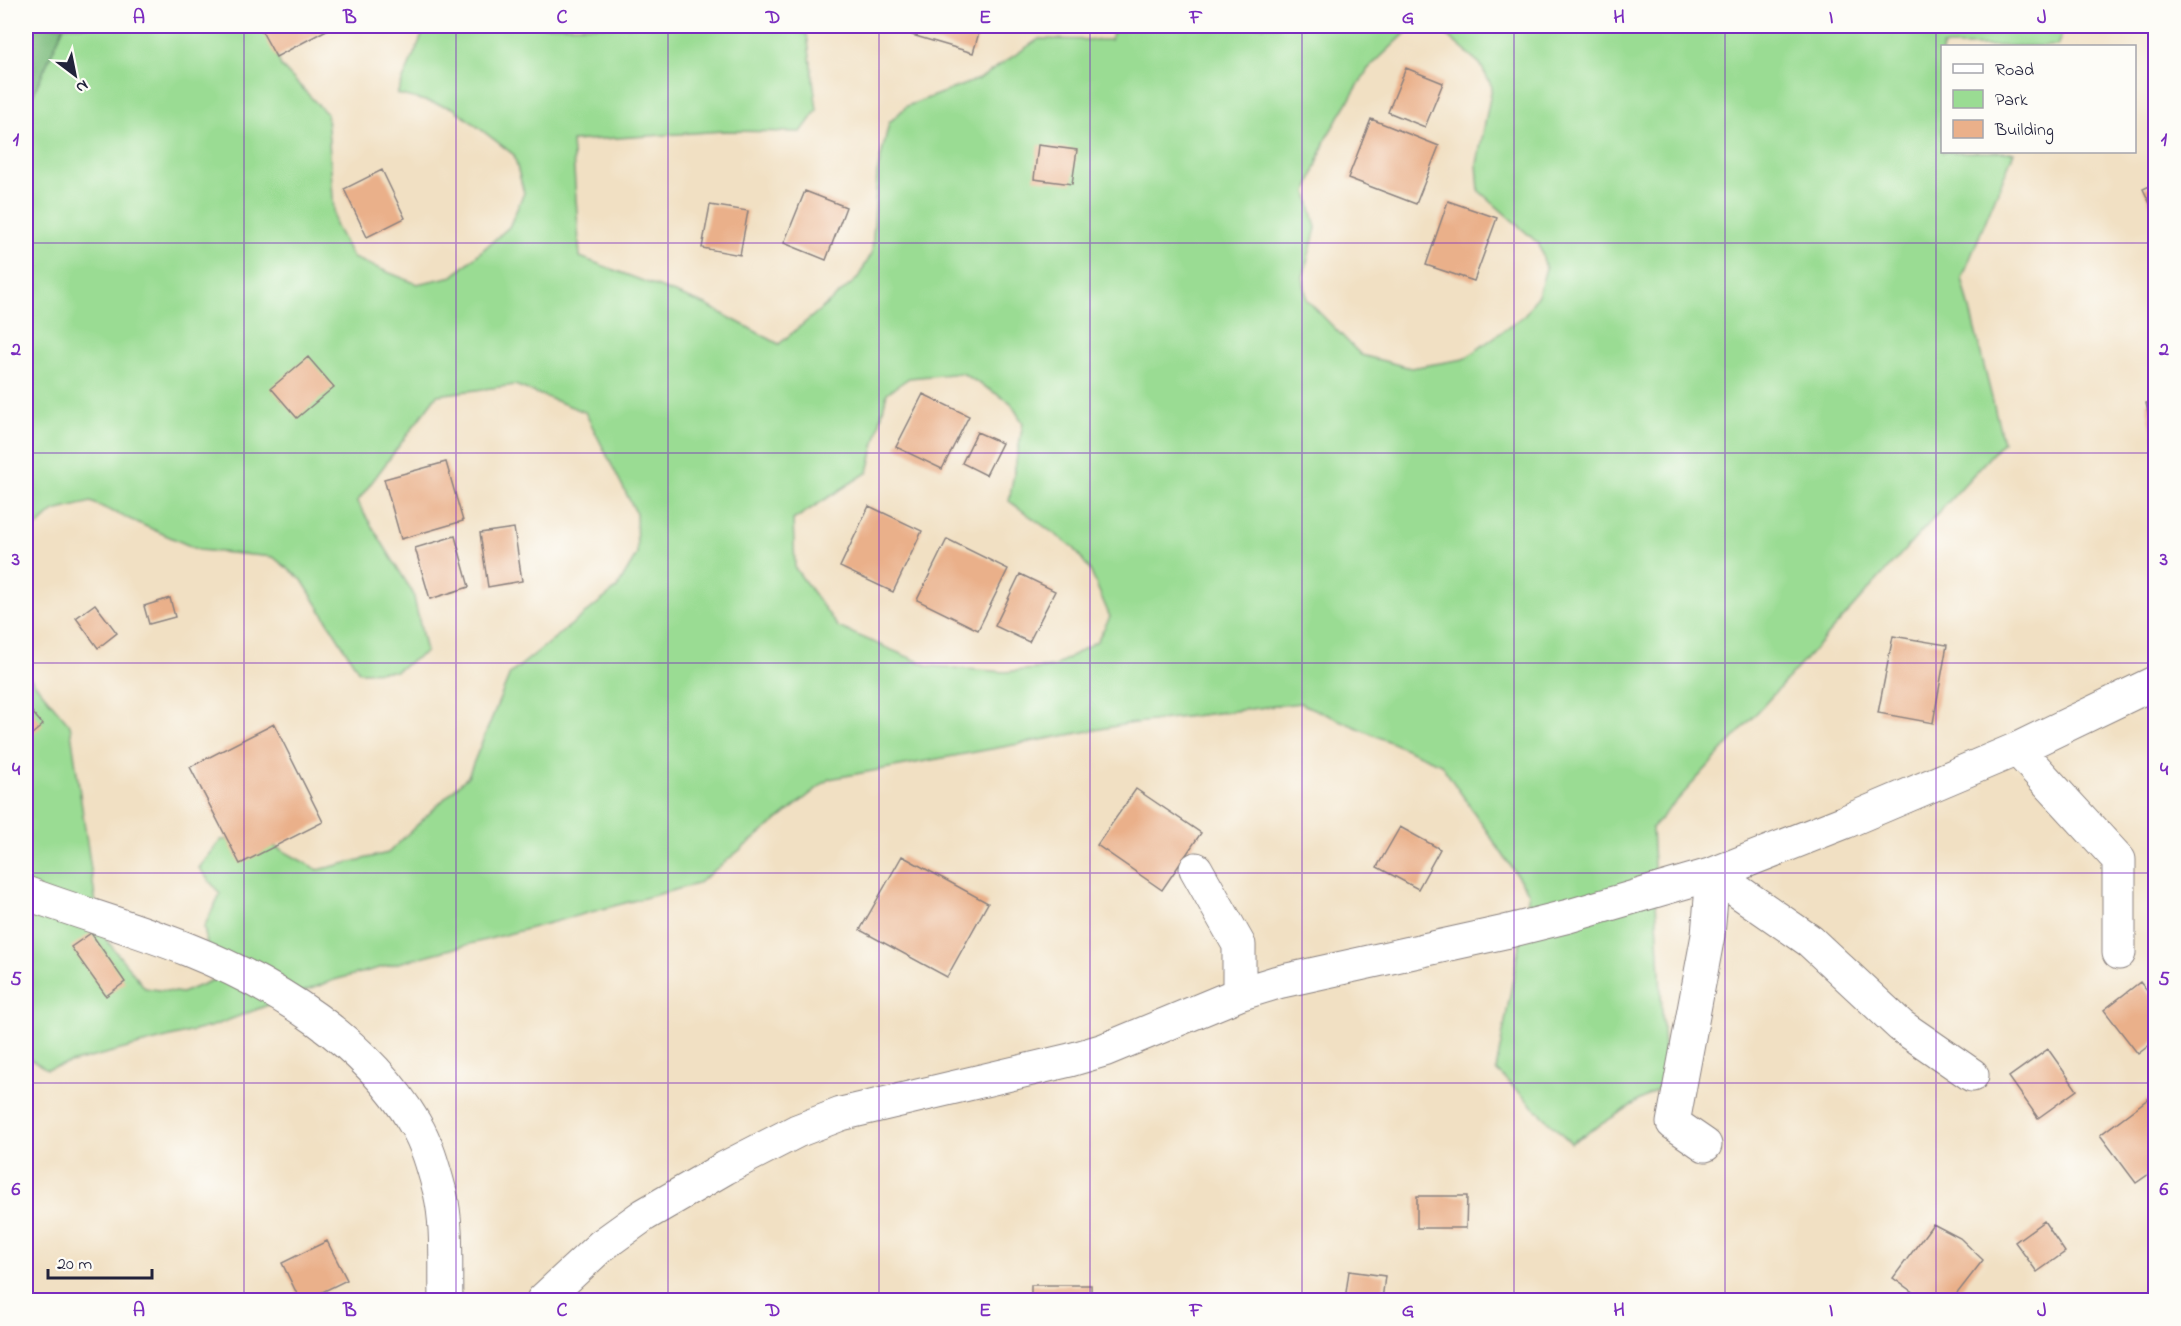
<svg xmlns="http://www.w3.org/2000/svg" width="2181" height="1326" viewBox="0 0 2181 1326" font-family="'Indie Flower',sans-serif">
  <style>
    .green { fill: #9adc93; stroke: #5e7f67; stroke-width: 1.5; fill-rule: evenodd }
    .forest { fill: #7bbc7d; stroke: #4e6f5c; stroke-width: 1.5 }
    .building { fill: #eab08a }
    .lines { fill: none; stroke-linecap: round; stroke-linejoin: round }
    .street-casing { stroke: #8a817f; stroke-width: 35 }
    .street { stroke: #fff; stroke-width: 33 }
    .grid { fill: none; stroke: #7b2cbf; stroke-width: 1.5; stroke-opacity: 0.55 }
    .neatline { fill: none; stroke: #7b2cbf; stroke-width: 2 }
    .grid-label { font-size: 20px; text-anchor: middle; font-weight: bold; fill: #7b2cbf }
  </style>
  <rect width="100%" height="100%" fill="#fdfcf7"/>
  <filter id="ink" filterUnits="userSpaceOnUse"><feTurbulence type="fractalNoise" baseFrequency=".0167" numOctaves="2"/><feDisplacementMap in="SourceGraphic" scale="12" xChannelSelector="R" yChannelSelector="G"/><feConvolveMatrix kernelMatrix="1 2 1 2 8 2 1 2 1" color-interpolation-filters="sRGB"/></filter>
  <filter id="wash" filterUnits="userSpaceOnUse"><feTurbulence type="fractalNoise" baseFrequency=".008" numOctaves="4" result="noise"/><feDisplacementMap in="SourceGraphic" scale="24" xChannelSelector="R" yChannelSelector="G"/><feGaussianBlur stdDeviation="1.35" result="paint"/><feColorMatrix in="noise" values="0 0 0 0 0 0 0 0 0 0 0 0 0 0 0 0 0 1.4 0 .05"/><feComposite in="paint" operator="in"/></filter>
  <g filter="url(#wash)">
    <rect width="100%" height="100%" fill="#f1e0c3"/>
    <path class="green" d="M64,26H265L281,66L327,114L335,225L353,258L417,284L453,276L509,227L524,193L514,155L453,108L397,94L426,26H783L807,34L817,110L801,132L723,131L572,141L580,257L706,305L779,344L857,279L872,253L877,173L889,123L907,106L979,79L1039,39L1110,40L1116,26H1428L1408,31L1368,69L1326,138L1307,192L1316,228L1303,277L1307,300L1361,355L1411,368L1464,359L1525,315L1539,293L1546,268L1539,244L1479,191L1477,164L1492,87L1480,64L1436,26H2065L2057,46H1942V152H2014L1962,278L2003,442L1652,828L1666,1084L1571,1143L1496,1070L1529,893L1441,764L1300,703L1127,724L829,779L697,884L334,980L213,1026L47,1069L26,1057V673L70,725L100,932L145,988L182,993L213,980L204,927L220,894L199,868L221,840L258,837L318,870L388,853L468,776L510,674L617,588L637,554L636,513L585,412L515,385L437,395L357,502L413,593L426,652L396,671L359,672L302,580L273,557L199,550L91,502L54,511L26,536V110ZM962,373L1010,402L1023,423L1009,501L1074,548L1090,570L1110,617L1097,641L1053,667L1005,672L929,666L838,627L795,568L793,520L868,472L887,393L909,378Z"/>
    <path class="forest" d="M26,26H64L26,110Z"/>
    <g id="blocks">
      <path class="building" d="M259,26H334L276,57Z
        M915,26H981L973,53L912,35Z
        M1406,68L1443,83L1425,127L1388,112Z
        M1371,119L1439,146L1416,204L1348,178Z
        M1038,145L1077,150L1072,184L1034,179Z
        M382,170L405,218L367,237L344,189Z
        M2156,183V216L2143,189Z
        M805,191L846,207L826,260L784,243Z
        M1448,201L1497,218L1474,281L1426,265Z
        M710,205L748,211L740,255L702,248Z
        M308,357L334,387L297,418L271,388Z
        M923,394L969,416L942,469L896,447Z
        M2156,401V445H2155L2146,403Z
        M977,432L1002,443L986,475L962,463Z
        M446,462L463,521L401,539L384,479Z
        M869,506L922,531L893,592L840,567Z
        M514,528L522,581L488,587L480,533Z
        M455,536L469,587L430,599L415,548Z
        M947,539L1008,569L978,630L917,600Z
        M1020,574L1055,591L1029,642L995,626Z
        M170,598L175,617L149,624L144,606Z
        M95,604L117,633L98,648L76,618Z
        M26,628L32,635L26,641Z
        M1893,636L1947,645L1933,723L1878,713Z
        M26,705L43,725L26,739Z
        M274,724L323,822L240,864L190,767Z
        M1136,789L1201,833L1162,890L1097,845Z
        M1400,827L1440,849L1418,889L1377,867Z
        M902,856L988,903L947,977L860,930Z
        M91,933L125,982L106,996L71,947Z
        M2140,982L2156,1002V1040L2138,1054L2104,1010Z
        M2048,1049L2077,1090L2038,1118L2009,1077Z
        M2148,1099L2156,1109V1169L2136,1183L2100,1135Z
        M1417,1196H1467L1466,1228H1417Z
        M2044,1221L2065,1252L2037,1272L2015,1242Z
        M1933,1224L1960,1238L1983,1260L1952,1300H1924L1893,1278Z
        M327,1241L347,1280L306,1300H300L282,1263Z
        M1349,1271L1385,1276L1382,1300H1345Z
        M1031,1285H1091V1300H1031Z"/>
    </g>
  </g>
  <g filter="url(#ink)">
    <use href="#blocks" fill-opacity="0" stroke="#8a817f" stroke-width="1.5"/>
    <g class="lines">
      <defs>
        <path id="street" d="M2017,749L2119,860V953
          M1196,869L1239,945V994
          M1713,874L1810,941L1901,1026L1972,1075
          M26,893C79,913 135,928 189,950C276,985 366,1041 415,1124C427,1143 434,1170 440,1192C448,1226 445,1265 446,1300
          M1705,1145L1673,1123L1708,935L1713,874
          M543,1300L601,1246L644,1215L725,1168L797,1131L841,1114L1070,1060L1104,1050L1239,994L1278,982L1505,932L1569,916L1713,874L1845,822L2017,749L2156,682"/>
      </defs>
      <use href="#street" class="street-casing"/>
      <use href="#street" class="street"/>
    </g>
  </g>
  <path class="grid" d="M244,26V1300M456,26V1300M668,26V1300M879,26V1300M1090,26V1300M1302,26V1300M1514,26V1300M1725,26V1300M1936,26V1300M26,243H2156M26,453H2156M26,663H2156M26,873H2156M26,1083H2156"/>
  <rect width="2181" height="1326" fill="none" stroke="#fdfcf7" stroke-width="66"/>
  <rect x="1941" y="45" width="195" height="108" fill="#fdfcf7" stroke="#a5a5ac" stroke-width="1.5"/>
  <rect x="1953" y="64" width="30" height="9" fill="#ffffff" stroke="#a5a5ac" stroke-width="1.5"/>
  <text x="1995" y="75" font-size="18" fill="#22223b">Road</text>
  <rect x="1953" y="90" width="30" height="18" fill="#9adc93" stroke="#a5a5ac" stroke-width="1.5"/>
  <text x="1995" y="105" font-size="18" fill="#22223b">Park</text>
  <rect x="1953" y="120" width="30" height="18" fill="#eab08a" stroke="#a5a5ac" stroke-width="1.5"/>
  <text x="1995" y="135" font-size="18" fill="#22223b">Building</text>
  <g transform="translate(75 75) rotate(148)" stroke="#fdfcf7" stroke-width="4.5" paint-order="stroke">
  <path d="M0-4.5L10 22L0 15L-10 22Z" fill="#22223b"/>
  <text y="-9" font-size="16" font-weight="bold" text-anchor="middle" fill="#22223b">N</text>
  </g>
  <path d="M48 1269v9h104v-9" fill="none" stroke="#22223b" stroke-width="3"/>
  <text x="57" y="1269" font-size="18" fill="#22223b" stroke="#fdfcf7" stroke-width="4.5" paint-order="stroke">20 m</text>
  <rect x="33" y="33" width="2115" height="1260" class="neatline"/>
  <g class="grid-label">
    <text x="139" y="23">A</text>
    <text x="350" y="23">B</text>
    <text x="562" y="23">C</text>
    <text x="773" y="23">D</text>
    <text x="985" y="23">E</text>
    <text x="1196" y="23">F</text>
    <text x="1408" y="23">G</text>
    <text x="1619" y="23">H</text>
    <text x="1831" y="23">I</text>
    <text x="2042" y="23">J</text>
    <text x="16" y="145">1</text>
    <text x="2164" y="145">1</text>
    <text x="16" y="355">2</text>
    <text x="2164" y="355">2</text>
    <text x="16" y="565">3</text>
    <text x="2164" y="565">3</text>
    <text x="16" y="775">4</text>
    <text x="2164" y="775">4</text>
    <text x="16" y="985">5</text>
    <text x="2164" y="985">5</text>
    <text x="16" y="1195">6</text>
    <text x="2164" y="1195">6</text>
    <text x="139" y="1316">A</text>
    <text x="350" y="1316">B</text>
    <text x="562" y="1316">C</text>
    <text x="773" y="1316">D</text>
    <text x="985" y="1316">E</text>
    <text x="1196" y="1316">F</text>
    <text x="1408" y="1316">G</text>
    <text x="1619" y="1316">H</text>
    <text x="1831" y="1316">I</text>
    <text x="2042" y="1316">J</text>
  </g>
</svg>
